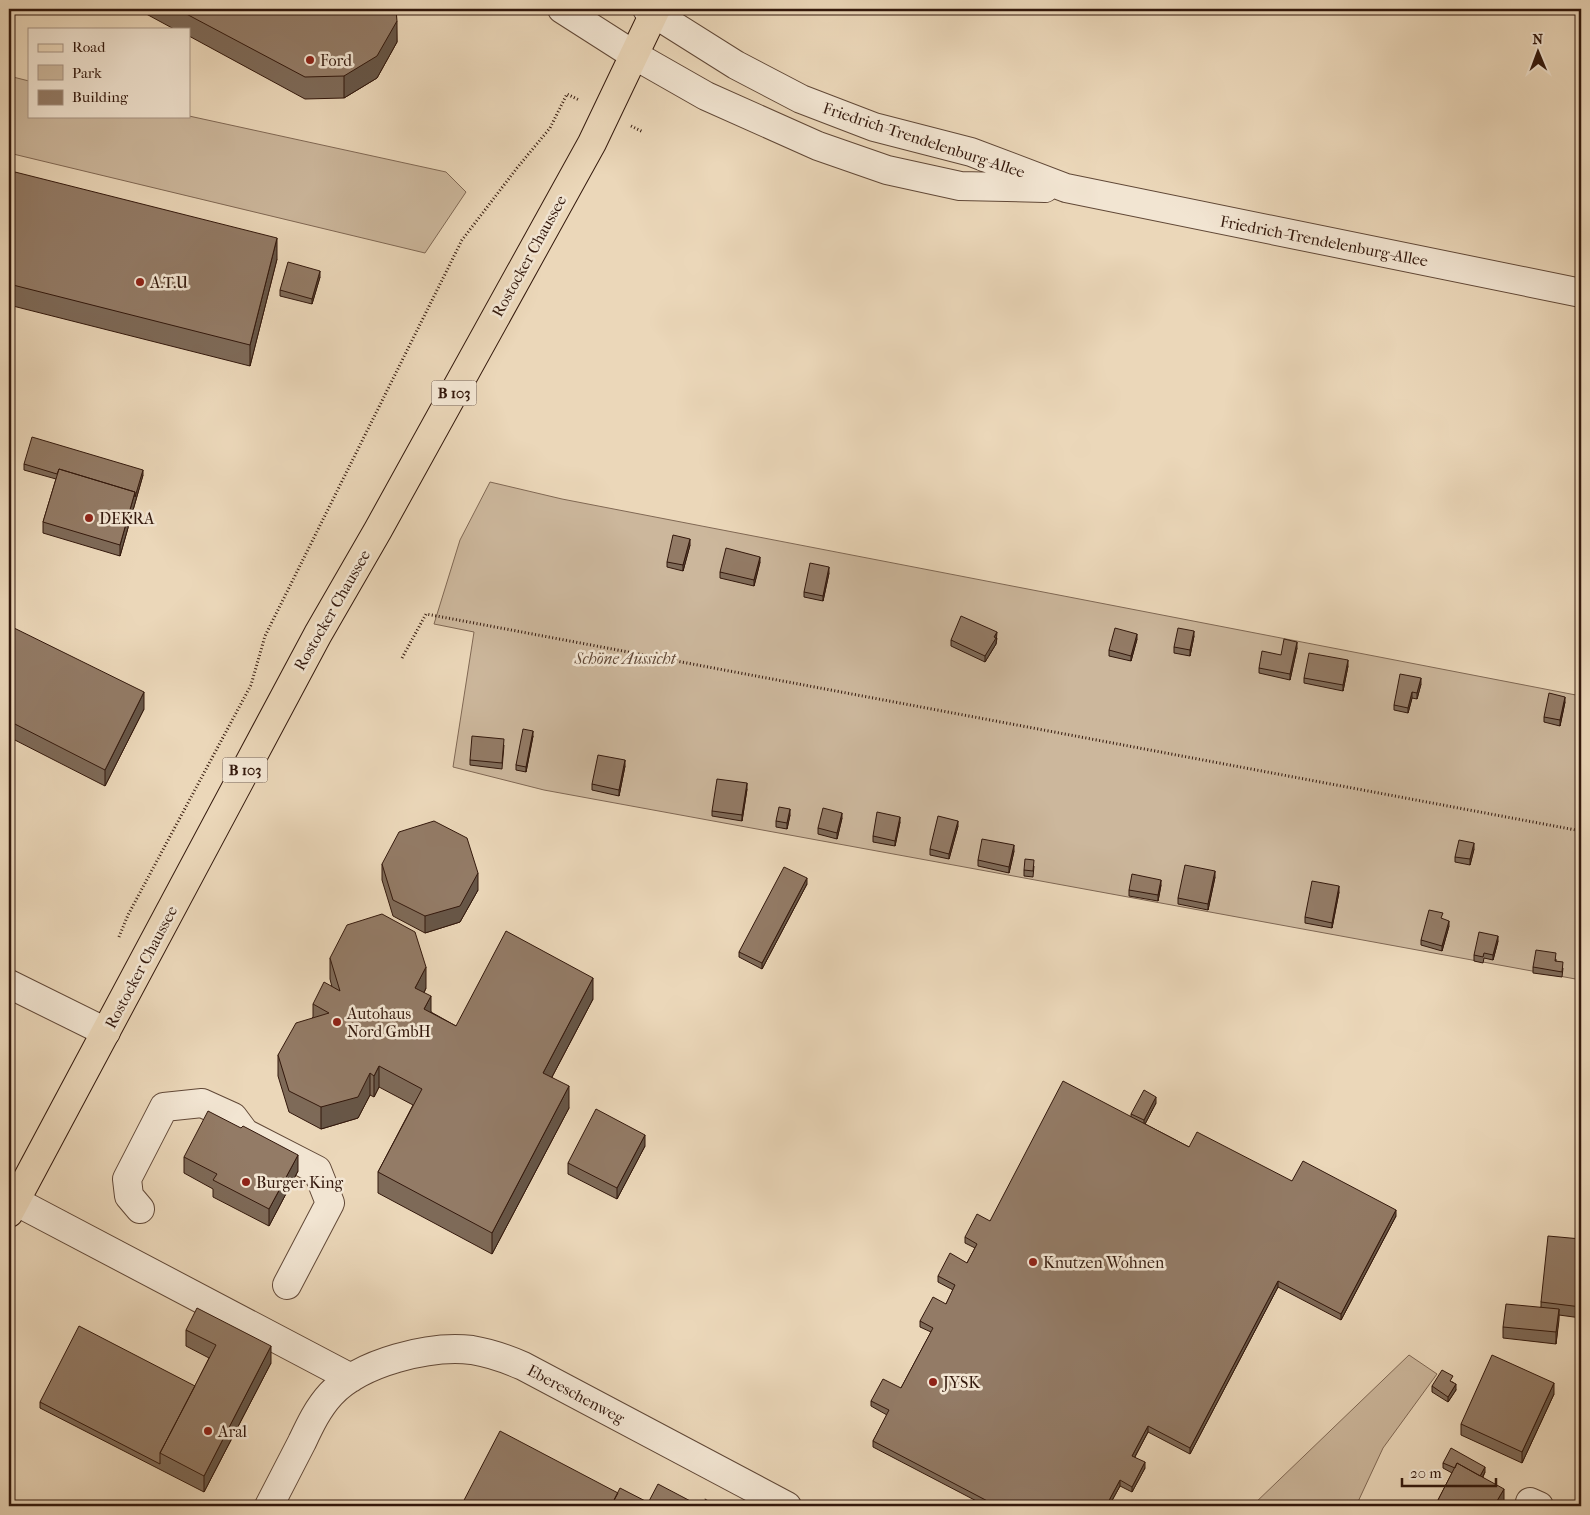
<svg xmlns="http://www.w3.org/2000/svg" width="1590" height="1515" viewBox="0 0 1590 1515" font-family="'IM FELL French Canon',serif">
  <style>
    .green { fill: #ccb79c; stroke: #806854 }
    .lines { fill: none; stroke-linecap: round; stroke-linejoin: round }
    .minor-casing { stroke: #614837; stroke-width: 30 }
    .major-casing { stroke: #33180c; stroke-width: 30 }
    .path { stroke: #33180c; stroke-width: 3; stroke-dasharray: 1 2.5; stroke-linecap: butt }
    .minor { stroke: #f2e5d2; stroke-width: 28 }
    .major { stroke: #ebd7b9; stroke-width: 28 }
    .wall { fill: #7e6a58; stroke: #33180c }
    .shaded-wall { fill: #675647; stroke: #33180c }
    .building { fill: #937b66; stroke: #33180c }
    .poi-dot { fill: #8f2418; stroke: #f2e5d2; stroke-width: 2 }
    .labels { text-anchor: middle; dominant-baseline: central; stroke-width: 5; stroke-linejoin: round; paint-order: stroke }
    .shield { fill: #f2e5d2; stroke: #6c5647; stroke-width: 1 }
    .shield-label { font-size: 15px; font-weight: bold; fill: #33180c }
    .poi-label { font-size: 16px; fill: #33180c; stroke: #f2e5d2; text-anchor: start }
    .street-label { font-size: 16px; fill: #33180c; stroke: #f2e5d2 }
    .park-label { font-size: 16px; font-style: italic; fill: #614837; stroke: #f2e5d2 }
  </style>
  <rect width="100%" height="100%" fill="#ebd7b9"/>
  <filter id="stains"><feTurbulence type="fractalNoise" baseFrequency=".004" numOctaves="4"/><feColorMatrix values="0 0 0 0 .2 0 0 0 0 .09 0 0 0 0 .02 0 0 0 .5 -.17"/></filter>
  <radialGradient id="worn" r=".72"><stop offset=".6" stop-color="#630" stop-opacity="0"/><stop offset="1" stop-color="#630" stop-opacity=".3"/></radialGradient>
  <path class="green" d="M9,76L29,81V116H189L446,172L466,192L425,253L9,153Z
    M490,482L562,499L1581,696V980L544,790L453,767L474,632L434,624L460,540Z
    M1409,1355L1437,1374L1383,1448L1356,1506H1252Z"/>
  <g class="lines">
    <defs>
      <path id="minor" d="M562,9L634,55L706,96L818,146L887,170L960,186L1045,188
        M647,9L736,65L801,99L874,127L971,152L1066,188L1581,293
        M9,984L106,1032
        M15,1201L351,1378
        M140,1209L129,1196L127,1179L164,1107L202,1103L233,1117L245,1133L317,1170L330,1203L287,1285
        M1530,1502L1539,1506
        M269,1506C280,1485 291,1463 302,1442C310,1425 318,1408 331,1394C361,1362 430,1345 472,1350C490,1353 507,1359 523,1366L787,1506"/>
      <path id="major" d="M9,1213L318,634L378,530L592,143L656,9"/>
    </defs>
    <use href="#minor" class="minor-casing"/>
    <use href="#major" class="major-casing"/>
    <path class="path" d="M631,126L643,132
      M402,658L426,614L1581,831
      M119,937L128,915L251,685L265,636L462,240L517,168L550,128L567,94L579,100
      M702,1506L707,1498"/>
    <use href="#minor" class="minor"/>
    <use href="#major" class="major"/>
  </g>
  <path class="wall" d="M137,9H396L397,42L377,78L344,98L305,99L189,36V29H174Z
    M9,198L277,259L250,366L9,305Z
    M320,277L312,304L280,296V290Z
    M24,464L143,475L120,556L43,533V522L56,479L24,470Z
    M690,545L683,571L667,567V562Z
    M760,562L754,586L720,578V572Z
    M829,573L823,601L804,597V592Z
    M9,627L144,709L105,786L9,737Z
    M1194,636L1190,656L1174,653V647Z
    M997,638L996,644L985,662L951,646V640Z
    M1137,639L1131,661L1109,656V650Z
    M1297,648L1290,680L1259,673V668L1281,655Z
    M1348,666L1343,691L1304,683V678Z
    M1421,684L1417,699L1412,698L1408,713L1394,710V705Z
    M1565,702L1560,726L1544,722V717Z
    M533,736L526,772L516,770V765Z
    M504,745L502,769L470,765V760Z
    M625,766L619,796L592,790V784Z
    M747,789L742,821L712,816V811Z
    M790,815L787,829L776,827V821Z
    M842,818L837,839L818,834V828Z
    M900,822L895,846L873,842V836Z
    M958,826L949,859L930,855V849Z
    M1474,849L1470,865L1455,862V857Z
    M1014,851L1009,873L978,866V860Z
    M382,864L478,890L460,922L425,933L393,916L382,880Z
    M1034,866L1033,877L1024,876V870Z
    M1215,877L1208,910L1178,904V898Z
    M807,884L762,969L739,957V952Z
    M1161,885L1158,901L1129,896V890Z
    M1339,892L1332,928L1305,923V917Z
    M1449,926L1442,951L1421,945V940Z
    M1498,941L1493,960L1484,958L1483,963L1474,961V955Z
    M330,958L426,988L424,993L431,1012L456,1026L593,999L552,1077L569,1108L492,1254L378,1193V1172L413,1105L379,1087L374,1097L370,1095L358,1118L321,1129L289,1112L278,1076V1055L313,1017V1004L332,987L330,979Z
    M1556,959V961L1563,968L1562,977L1533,973V967Z
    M1156,1103L1145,1124L1189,1147L1396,1216L1341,1320L1278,1287L1190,1454L1148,1432L1135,1457L1145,1468L1132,1492L1120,1486L1109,1506H986L873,1447V1441L887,1415L871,1406V1401L901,1388L931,1332L920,1327V1321L946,1304L953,1290L938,1282V1276L967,1263L975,1248L965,1243V1237L990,1221L1131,1117V1114Z
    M645,1146L617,1199L568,1174V1163Z
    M184,1157L298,1171L269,1226L213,1197V1189L184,1173Z
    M1581,1239V1318L1559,1315L1556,1344L1503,1338V1327L1541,1307V1302Z
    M186,1330L271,1363L204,1492L40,1408V1402L195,1386L209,1358L186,1346Z
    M1453,1382L1456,1390L1448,1402L1432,1392V1386Z
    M1554,1394L1522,1463L1461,1435V1424Z
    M1443,1463L1485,1472L1483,1477L1504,1500L1500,1506H1437V1502L1452,1473L1443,1468Z"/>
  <path class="shaded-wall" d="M397,21V42L377,78L344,98V76Z
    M277,238V259L250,366V345Z
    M320,271V277L312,304V299Z
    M143,470V475L120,556V545L135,492Z
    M690,539V545L683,571V565Z
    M760,557V562L754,586V580Z
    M829,567V573L823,601V596Z
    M1194,631V636L1190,656V650Z
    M997,632L996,644L985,662V656Z
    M1137,634V639L1131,661V656Z
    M1297,642V648L1290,680V674Z
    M1348,660V666L1343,691V685Z
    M1421,678V684L1417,699V693Z
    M144,692V709L105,786V770Z
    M1412,692V698L1408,713V708Z
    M1565,697V702L1560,726V720Z
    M533,731V736L526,772V767Z
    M625,760V766L619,796V790Z
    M747,783V789L742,821V815Z
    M790,809V815L787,829V823Z
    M842,813V818L837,839V833Z
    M900,817V822L895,846V841Z
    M958,821V826L949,859V854Z
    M1474,843V849L1470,865V859Z
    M1014,845V851L1009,873V867Z
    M1215,871V877L1208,910V904Z
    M478,873V890L460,922L425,933V916Z
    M807,878V884L762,969V963Z
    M1161,880V885L1158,901V895Z
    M1339,886V892L1332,928V923Z
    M1449,921V926L1442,951V946Z
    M1498,936V941L1493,960V955Z
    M426,967V988L415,1010V988Z
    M593,978V999L543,1094V1073Z
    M431,996V1018L424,1009Z
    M379,1066V1087L374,1097V1076Z
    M370,1073V1095L358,1118L321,1129V1107Z
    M569,1086V1108L492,1254V1233Z
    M1156,1097V1103L1144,1126V1120Z
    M645,1135V1146L617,1199V1188Z
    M298,1155V1171L269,1226V1209Z
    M1396,1210V1216L1341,1320V1314Z
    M1278,1281V1287L1190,1454V1448Z
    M1559,1309V1320L1556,1344V1332Z
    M271,1346V1363L204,1492V1476Z
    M1554,1383V1394L1522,1463V1452Z
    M1456,1384V1390L1448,1402V1397Z
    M1148,1426V1432L1132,1462V1456Z
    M1145,1462V1468L1132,1492V1487Z
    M1485,1467V1472L1478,1486V1480Z
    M1120,1480V1486L1109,1506H1106Z
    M1504,1489V1500L1500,1506H1494Z"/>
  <path class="building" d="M177,9H396L397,21L377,56L344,76L305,77Z
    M15,172L277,238L250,345L9,284V198Z
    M288,262L320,271L312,299L280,290Z
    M32,437L143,470L135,497V492L59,469L57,474L24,464Z
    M59,469L135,492L120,545L43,522Z
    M673,535L690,539L683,565L667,562Z
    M726,548L760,557L754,580L720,572Z
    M810,563L829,567L823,596L804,592Z
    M961,616L997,632L994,637L996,638L985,656L951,640Z
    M10,626L144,692L105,770L9,721V627Z
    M1115,628L1137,634L1131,656L1109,650Z
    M1178,628L1194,631L1190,650L1174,647Z
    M1284,639L1297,642L1290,674L1259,668L1262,651L1281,655Z
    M1309,653L1348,660L1343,685L1304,678Z
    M1400,674L1421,678L1417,693L1412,692L1408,708L1394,705Z
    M1549,693L1565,697L1560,720L1544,717Z
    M523,729L533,731L526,767L516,765Z
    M472,736L504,739L502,763L470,760Z
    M598,755L625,760L619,790L592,784Z
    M717,779L747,783L742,815L712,811Z
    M779,807L790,809L787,823L776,821Z
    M823,808L842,813L837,833L818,828Z
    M877,812L900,817L895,841L873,836Z
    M938,816L958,821L949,854L930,849Z
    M434,821L467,838L478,873L460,906L425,916L393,900L382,864L399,832Z
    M982,839L1014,845L1009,867L978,860Z
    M1459,840L1474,843L1470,859L1455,857Z
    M1025,859L1034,860L1033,871L1024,870Z
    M1185,865L1215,871L1208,904L1178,898Z
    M784,867L807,878L762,963L739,952Z
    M1132,874L1161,880L1158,895L1129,890Z
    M1312,881L1339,886L1332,923L1305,917Z
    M1429,910L1443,913L1441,918L1449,921L1442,946L1421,940Z
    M382,914L415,932L426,967L415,988L431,996L424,1009L456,1026L506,931L593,978L543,1073L569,1086L492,1233L378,1172L422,1089L379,1066L374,1076L370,1073L358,1097L321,1107L289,1091L278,1055L296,1023L329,1013L313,1004L324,982L340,991L330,958L347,925Z
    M1479,932L1498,936L1493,955L1484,953L1483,957L1474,955Z
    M1536,950L1556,953L1555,961L1563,962L1562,972L1533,967Z
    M1063,1081L1189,1147L1197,1132L1292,1181L1303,1161L1396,1210L1341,1314L1278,1281L1190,1448L1148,1426L1132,1456L1145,1462L1132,1487L1120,1480L1106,1506H997L873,1441L889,1410L871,1401L883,1379L901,1388L933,1328L920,1321L933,1297L946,1304L955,1285L938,1276L950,1253L967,1263L977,1244L965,1237L977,1214L990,1221Z
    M1144,1090L1156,1097L1144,1120L1131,1114Z
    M596,1109L645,1135L617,1188L568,1163Z
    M208,1111L241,1128L243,1126L298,1155L269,1209L213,1180L217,1174L184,1157Z
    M1548,1236L1581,1239V1307L1541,1302Z
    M1506,1304L1559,1309L1556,1332L1503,1327Z
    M197,1308L271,1346L204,1476L160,1453L216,1345L186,1330Z
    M79,1326L195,1386L160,1453V1464L40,1402Z
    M1492,1355L1554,1383L1522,1452L1461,1424Z
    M1442,1370L1453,1376L1450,1381L1456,1384L1448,1397L1432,1386Z
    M500,1431L618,1493L611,1506H461Z
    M1451,1448L1485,1467L1480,1476L1457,1463L1455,1468L1443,1463Z
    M1457,1463L1504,1489L1494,1506H1444L1437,1502Z
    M658,1484L698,1505L697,1506H655L648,1503Z
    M620,1488L655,1506H611Z"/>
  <g class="poi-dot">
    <circle cx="310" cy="60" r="5"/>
    <circle cx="140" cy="282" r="5"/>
    <circle cx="89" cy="518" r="5"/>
    <circle cx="337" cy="1022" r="5"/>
    <circle cx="246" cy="1182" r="5"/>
    <circle cx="1033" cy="1262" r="5"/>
    <circle cx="933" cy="1382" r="5"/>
    <circle cx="208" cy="1431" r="5"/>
  </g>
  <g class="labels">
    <g class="shield">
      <rect x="431.5" y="380.5" width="45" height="25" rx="4"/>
      <rect x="222.5" y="757.5" width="45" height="25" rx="4"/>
    </g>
    <g class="shield-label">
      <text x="454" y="393">B 103</text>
      <text x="245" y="770">B 103</text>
    </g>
    <g class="poi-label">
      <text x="320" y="60">Ford</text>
      <text x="150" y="282">A.T.U</text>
      <text x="99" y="518">DEKRA</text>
      <text x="347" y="1013">Autohaus<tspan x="347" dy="18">Nord GmbH</tspan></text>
      <text x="256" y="1182">Burger King</text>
      <text x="1043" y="1262">Knutzen Wohnen</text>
      <text x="943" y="1382">JYSK</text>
      <text x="218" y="1431">Aral</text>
    </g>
    <g class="street-label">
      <text transform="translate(924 140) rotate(18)">Friedrich-Trendelenburg-Allee</text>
      <text transform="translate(1324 241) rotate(11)">Friedrich-Trendelenburg-Allee</text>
      <text transform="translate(529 256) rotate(-61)">Rostocker Chaussee</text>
      <text transform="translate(332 610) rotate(-60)">Rostocker Chaussee</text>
      <text transform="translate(141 967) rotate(-62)">Rostocker Chaussee</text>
      <text transform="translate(576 1394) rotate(28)">Ebereschenweg</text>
    </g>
    <g class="park-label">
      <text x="625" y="658">Schöne Aussicht</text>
    </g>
  </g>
  <rect width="1590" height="1515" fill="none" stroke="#ebd7b9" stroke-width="30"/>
  <rect x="10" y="10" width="1570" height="1495" fill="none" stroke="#33180c" stroke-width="2.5"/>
  <rect x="15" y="15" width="1560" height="1485" fill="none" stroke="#33180c"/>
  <rect x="28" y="28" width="162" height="90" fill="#f2e5d2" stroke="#a69383"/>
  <rect x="38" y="44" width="25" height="8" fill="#ebd7b9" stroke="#a69383"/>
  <text x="72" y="52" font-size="15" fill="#33180c">Road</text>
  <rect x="38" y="65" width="25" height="15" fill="#ccb79c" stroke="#a69383"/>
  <text x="72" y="78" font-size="15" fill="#33180c">Park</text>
  <rect x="38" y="90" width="25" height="15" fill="#937b66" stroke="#a69383"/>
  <text x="72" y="102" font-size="15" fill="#33180c">Building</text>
  <g transform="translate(1538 52) rotate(359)" stroke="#f2e5d2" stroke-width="4" paint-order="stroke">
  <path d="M0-4L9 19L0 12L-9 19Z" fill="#33180c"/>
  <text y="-8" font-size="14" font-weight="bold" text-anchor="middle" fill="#33180c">N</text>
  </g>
  <path d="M1402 1478v8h94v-8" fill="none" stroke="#33180c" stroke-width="2.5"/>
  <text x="1410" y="1478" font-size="15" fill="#33180c" stroke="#f2e5d2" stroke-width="4" paint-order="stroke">20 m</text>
  <rect width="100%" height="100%" filter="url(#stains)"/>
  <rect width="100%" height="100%" fill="url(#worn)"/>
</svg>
